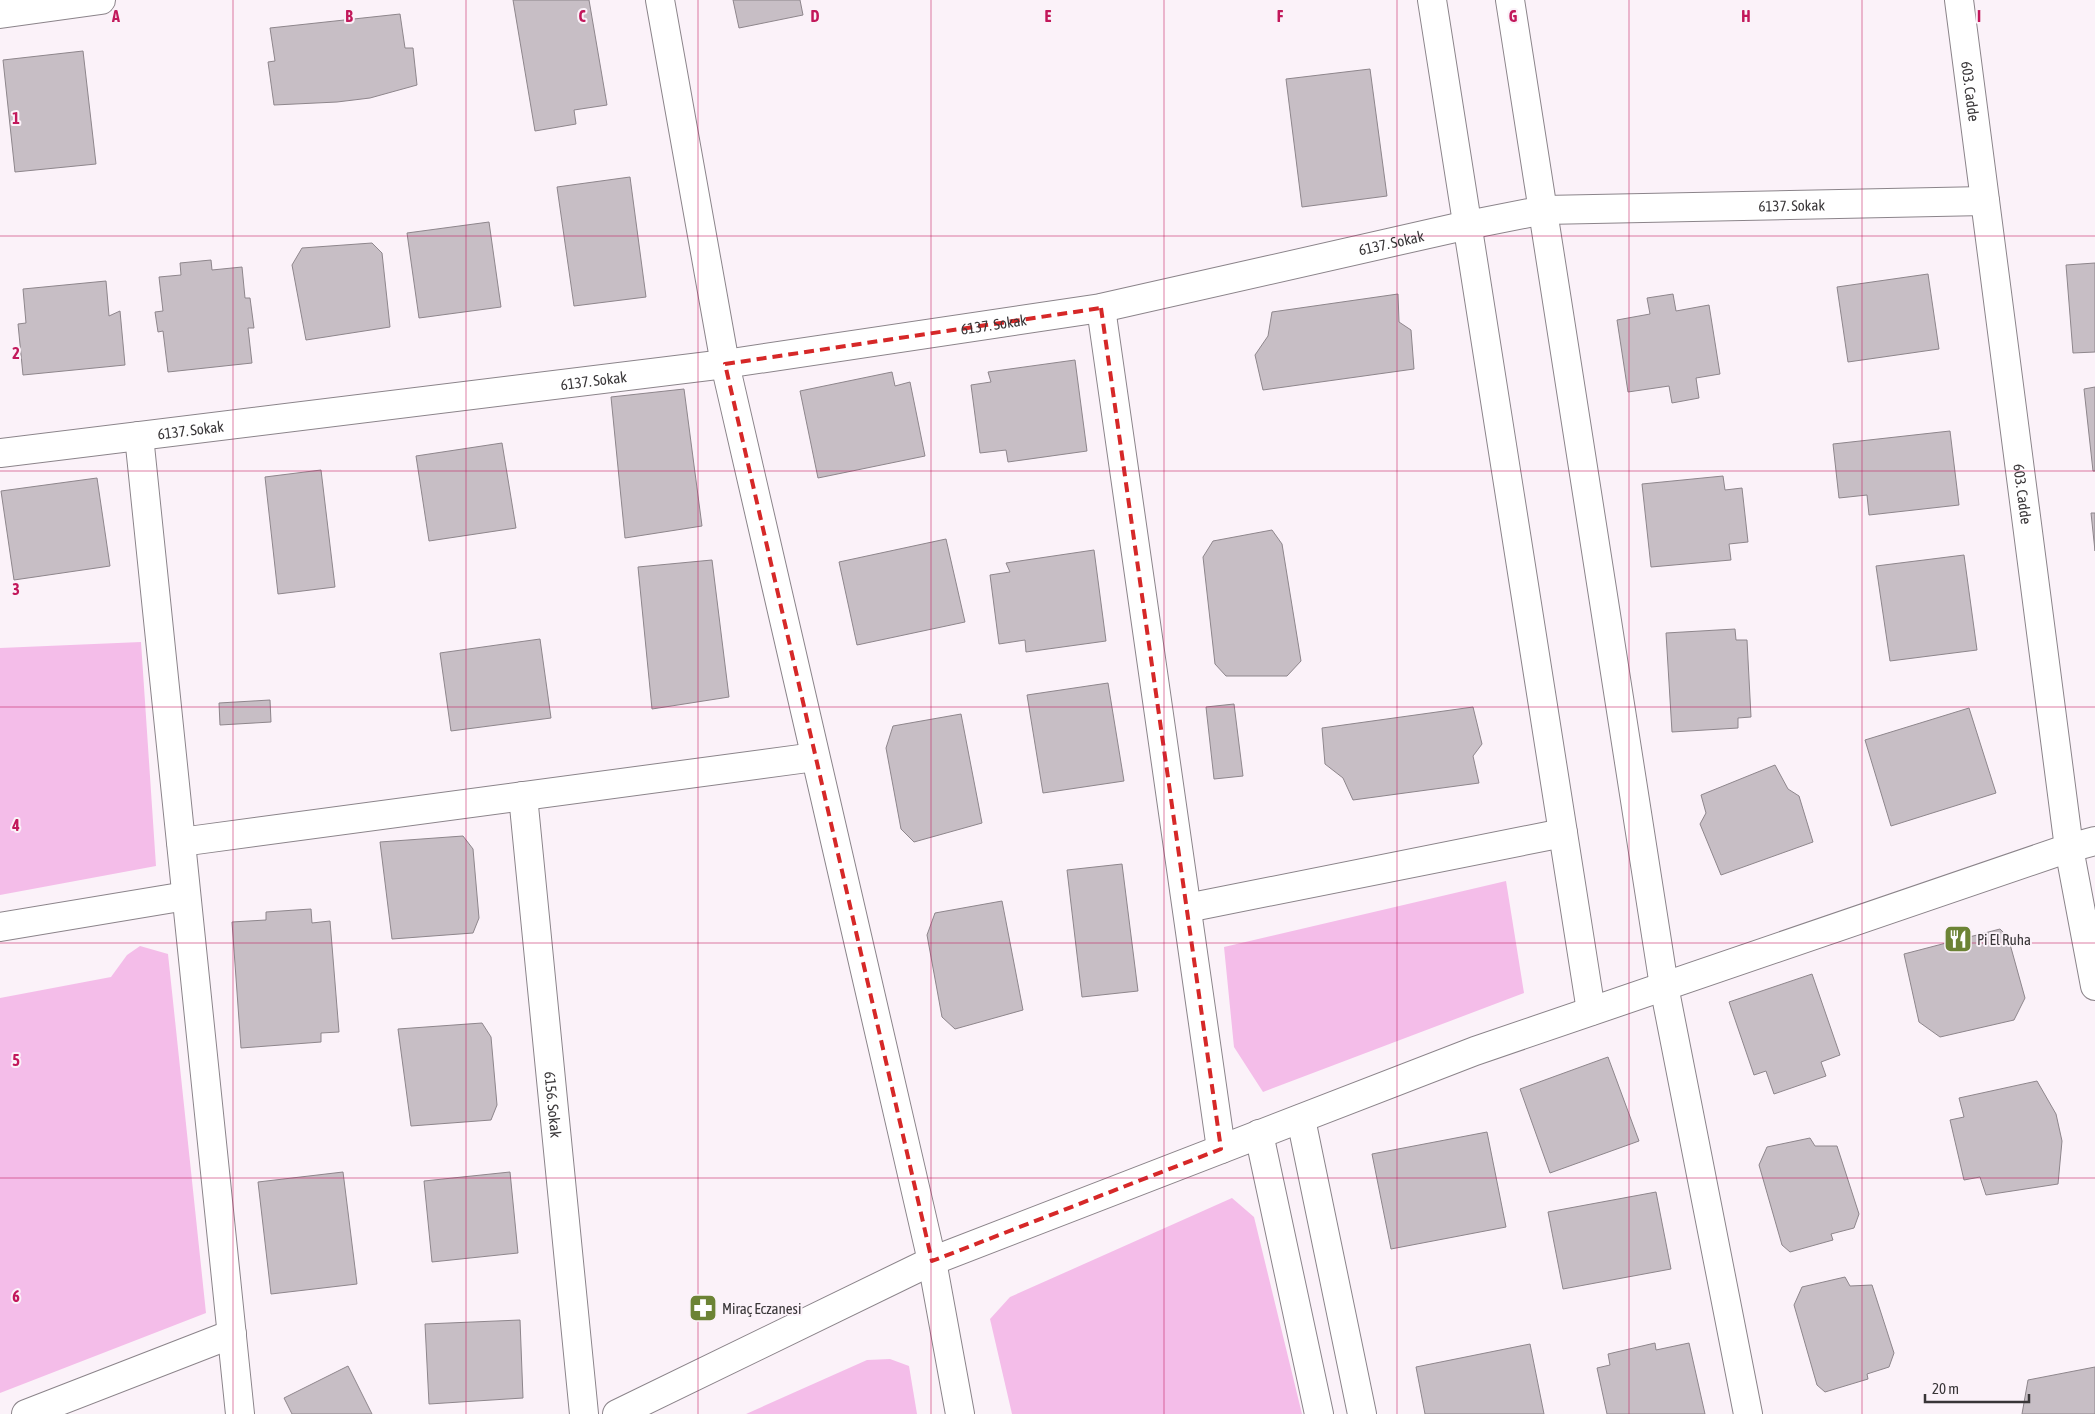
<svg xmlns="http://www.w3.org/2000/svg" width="2095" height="1414" viewBox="0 0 2095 1414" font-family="'Asap Condensed',sans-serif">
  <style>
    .green { fill: #f4bde9 }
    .building { fill: #c7bec5; stroke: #8e868c }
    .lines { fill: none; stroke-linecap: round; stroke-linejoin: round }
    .minor-casing { stroke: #8b848a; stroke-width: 30 }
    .tertiary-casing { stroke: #8b848a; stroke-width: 30 }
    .minor { stroke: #fff; stroke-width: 28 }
    .tertiary { stroke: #fff; stroke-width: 28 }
    .marked { fill: none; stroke: #d62828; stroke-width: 4; stroke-dasharray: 10 6; stroke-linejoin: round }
    .grid { fill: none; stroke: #c2185b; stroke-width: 1; stroke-opacity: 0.55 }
    .labels { text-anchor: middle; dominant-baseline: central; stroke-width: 4; stroke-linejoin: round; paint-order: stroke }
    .street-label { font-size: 15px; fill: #393638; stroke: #fbf2f9 }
    .poi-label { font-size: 15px; fill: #393638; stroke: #fbf2f9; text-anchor: start }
    .grid-label { font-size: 16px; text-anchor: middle; font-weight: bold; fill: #c2185b; stroke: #fbf2f9; stroke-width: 4; stroke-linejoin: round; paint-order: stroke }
  </style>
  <rect width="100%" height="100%" fill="#fbf2f9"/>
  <path class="green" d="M141,642L156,866L0,895V648Z
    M1506,881L1524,993L1263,1092L1234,1047L1224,947Z
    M140,946L168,954L206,1313L0,1393V998L111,977L127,955Z
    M1232,1198L1254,1217L1302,1414H1012L990,1319L1010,1297Z
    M890,1359L909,1366L917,1414H746L867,1360Z"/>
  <path class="building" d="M513,0H589L607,105L574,110L576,124L535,131Z
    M733,0H800L803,15L739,28Z
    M400,14L405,48H413L417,85L370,98L337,102L274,105L268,62L275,61L270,28Z
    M83,51L96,164L15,172L3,60Z
    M1370,69L1387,196L1302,207L1286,79Z
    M630,177L646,297L574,306L557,187Z
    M489,222L501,307L419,318L407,233Z
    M372,243L382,253L390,327L306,340L292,265L302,248Z
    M211,260L212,270L242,267L245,298H250L254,328H248L252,363L168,372L163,331L158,332L155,312L163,311L159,277L181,275L180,263Z
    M2095,263V352L2073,353L2066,265Z
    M1928,274L1939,349L1848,362L1837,287Z
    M106,281L109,316L120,311L125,365L23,375L18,324L26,323L23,289Z
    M1398,294L1399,322L1411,330L1414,369L1263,390L1255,355L1268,336L1272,312Z
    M1673,294L1676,311L1709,305L1720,374L1696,378L1699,398L1672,403L1669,386L1628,392L1617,320L1650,314L1647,298Z
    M1075,360L1087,451L1008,462L1006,450L980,453L971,385L991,382L988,372Z
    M892,372L895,386L910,382L925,456L818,478L800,391Z
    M2095,387V471H2093L2084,389Z
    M684,389L702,526L625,538L611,397Z
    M1950,431L1959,505L1869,515L1867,495L1839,498L1833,444Z
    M502,443L516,528L429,541L416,456Z
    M321,470L335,587L278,594L265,477Z
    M1723,476L1725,490L1742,488L1748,542L1729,544L1731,560L1651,567L1642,484Z
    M97,478L110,566L14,580L1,491Z
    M2091,513H2095V551Z
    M1272,530L1282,544L1301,661L1287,676H1226L1215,664L1203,557L1213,541Z
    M946,539L965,622L857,645L839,562Z
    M1094,550L1106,641L1026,652L1025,640L999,644L990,575L1010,572L1006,563Z
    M1964,555L1977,650L1890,661L1876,566Z
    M712,560L729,697L652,709L638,567Z
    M1735,629L1736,640H1747L1751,717L1738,718V728L1672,732L1666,633Z
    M540,639L551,718L451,731L440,653Z
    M1108,683L1124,781L1043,793L1027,695Z
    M270,700L271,722L220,725L219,703Z
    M1234,704L1243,776L1214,779L1206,707Z
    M1473,707L1482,744L1473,756L1479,783L1353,800L1343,778L1325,764L1322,728Z
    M1969,708L1996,793L1891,826L1865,740Z
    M961,714L982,823L914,842L901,829L886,748L893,726Z
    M1775,765L1788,789L1799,796L1813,842L1721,875L1700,824L1706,813L1701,795Z
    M463,836L473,849L479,918L473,933L392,939L380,842Z
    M1122,864L1138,991L1082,997L1067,870Z
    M1002,901L1023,1010L955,1029L942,1017L927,935L935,913Z
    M311,909L312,923L330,921L339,1032L321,1033V1042L241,1048L232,922L266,920V912Z
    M2000,929L2008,937L2025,998L2014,1020L1940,1037L1919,1022L1904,954Z
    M1812,974L1840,1055L1821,1062L1826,1076L1774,1094L1766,1071L1754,1075L1729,1002Z
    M482,1023L491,1037L497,1105L491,1120L411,1126L398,1029Z
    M1608,1057L1639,1141L1550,1173L1520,1089Z
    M2037,1081L2056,1114L2062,1141L2058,1184L1986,1195L1980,1177L1964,1180L1950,1120L1964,1117L1959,1098Z
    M1487,1132L1506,1227L1391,1249L1372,1154Z
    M1810,1138L1815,1146H1837L1859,1214L1854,1228L1831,1234L1833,1240L1790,1252L1782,1245L1759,1165L1767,1147Z
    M343,1172L357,1284L271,1294L258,1182Z
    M510,1172L518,1253L432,1262L424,1181Z
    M1656,1192L1671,1269L1563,1289L1548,1212Z
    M1845,1277L1850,1286L1872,1285L1894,1353L1889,1367L1867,1374L1868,1379L1825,1392L1817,1385L1794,1305L1802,1287Z
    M520,1320L523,1398L429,1404L425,1324Z
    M1655,1343L1656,1350L1689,1343L1705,1414H1607L1597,1368L1610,1365L1608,1354Z
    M1530,1344L1544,1414H1425L1416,1367Z
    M348,1366L372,1414H292L284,1398Z
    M2095,1367V1414H2022L2028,1380Z"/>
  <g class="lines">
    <defs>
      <g id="minor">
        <path d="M1432,0L1591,1011"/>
        <path d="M1510,0L1664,986L1748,1414"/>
        <path d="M0,14L101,0"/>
        <path d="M1101,308L1221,1149"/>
        <path d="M139,436L240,1414"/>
        <path id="s1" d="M523,796L584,1414"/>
        <path d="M181,842L815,757"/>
        <path d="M1187,908L1563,833"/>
        <path d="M0,927L186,896"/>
        <path d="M1301,1119L1362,1414"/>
        <path d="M1259,1134L1319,1414"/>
        <path d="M26,1414L232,1334"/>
        <path d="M617,1414L932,1261L1475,1051L2069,848L2095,841"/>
      </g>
      <g id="tertiary">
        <path d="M660,0L725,364L932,1261L960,1414"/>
        <path id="s2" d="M1959,0L2069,848L2095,986"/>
        <path id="s3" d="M0,453L725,364L1101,308L1468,225L1544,210L1985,201"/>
      </g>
    </defs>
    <use href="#minor" class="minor-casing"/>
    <use href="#tertiary" class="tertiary-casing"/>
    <use href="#minor" class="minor"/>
    <use href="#tertiary" class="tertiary"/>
  </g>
  <path class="marked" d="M1101,308L1221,1149L932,1261L725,364Z"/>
  <path class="grid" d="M233,0V1414M466,0V1414M698,0V1414M931,0V1414M1164,0V1414M1397,0V1414M1629,0V1414M1862,0V1414M0,236H2095M0,471H2095M0,707H2095M0,943H2095M0,1178H2095"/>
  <defs>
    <symbol id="restaurant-square" viewBox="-11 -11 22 22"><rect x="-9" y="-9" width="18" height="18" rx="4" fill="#6c8335" stroke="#fbf2f9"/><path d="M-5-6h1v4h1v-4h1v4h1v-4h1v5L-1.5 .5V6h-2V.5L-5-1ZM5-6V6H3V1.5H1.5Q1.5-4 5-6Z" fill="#fff"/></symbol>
    <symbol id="pharmacy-square" viewBox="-11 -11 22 22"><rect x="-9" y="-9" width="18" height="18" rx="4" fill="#6c8335" stroke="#fbf2f9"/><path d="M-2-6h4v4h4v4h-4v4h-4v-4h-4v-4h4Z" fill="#fff"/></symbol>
  </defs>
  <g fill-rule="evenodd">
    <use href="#restaurant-square" x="1942" y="923" width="32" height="32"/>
    <use href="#pharmacy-square" x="687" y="1292" width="32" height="32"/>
  </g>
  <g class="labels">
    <g class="street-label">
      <text stroke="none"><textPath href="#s2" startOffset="92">603. Cadde</textPath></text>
      <text stroke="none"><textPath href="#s3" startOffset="1812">6137. Sokak</textPath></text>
      <text stroke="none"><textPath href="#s3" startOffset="1408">6137. Sokak</textPath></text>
      <text stroke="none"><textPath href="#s3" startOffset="1002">6137. Sokak</textPath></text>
      <text stroke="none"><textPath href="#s3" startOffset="598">6137. Sokak</textPath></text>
      <text stroke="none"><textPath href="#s3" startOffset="192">6137. Sokak</textPath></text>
      <text stroke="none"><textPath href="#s2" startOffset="498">603. Cadde</textPath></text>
      <text stroke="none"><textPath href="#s1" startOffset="310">6156. Sokak</textPath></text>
    </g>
    <g class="poi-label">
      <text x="1977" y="939">Pi El Ruha</text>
      <text x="722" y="1308">Miraç Eczanesi</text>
    </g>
  </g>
  <g class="grid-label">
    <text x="116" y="22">A</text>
    <text x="349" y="22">B</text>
    <text x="582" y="22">C</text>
    <text x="815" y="22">D</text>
    <text x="1048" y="22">E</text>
    <text x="1280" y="22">F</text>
    <text x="1513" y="22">G</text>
    <text x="1746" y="22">H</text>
    <text x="1979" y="22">I</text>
    <text x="16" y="124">1</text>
    <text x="16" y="359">2</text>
    <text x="16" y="595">3</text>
    <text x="16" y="831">4</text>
    <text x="16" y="1066">5</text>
    <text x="16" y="1302">6</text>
  </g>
  <path d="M1925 1394v8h104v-8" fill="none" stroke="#393638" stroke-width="2.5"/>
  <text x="1932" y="1394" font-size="15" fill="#393638" stroke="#fbf2f9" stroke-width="4" paint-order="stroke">20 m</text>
</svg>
